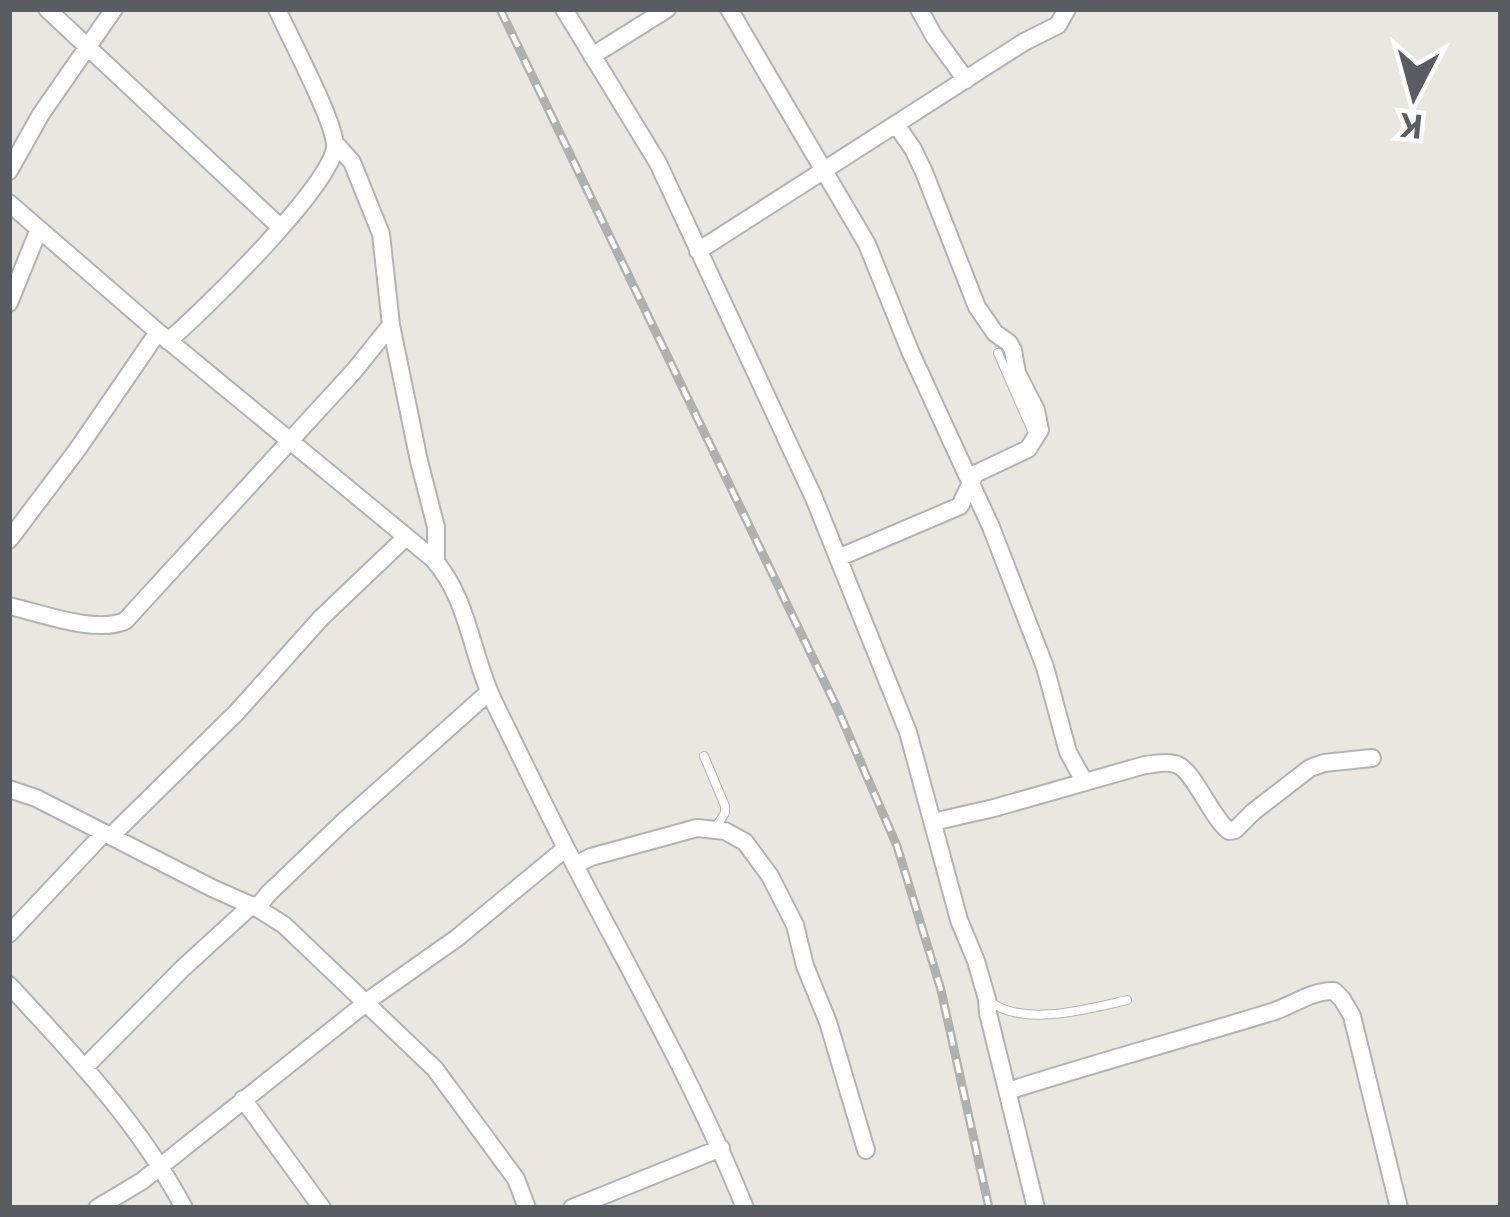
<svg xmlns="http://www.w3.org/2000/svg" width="1510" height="1217" viewBox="0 0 1510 1217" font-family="'Public Sans',sans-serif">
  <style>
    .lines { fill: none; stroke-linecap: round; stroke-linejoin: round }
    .service-casing { stroke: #b1b3b7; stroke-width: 10 }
    .minor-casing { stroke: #b1b3b7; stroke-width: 20 }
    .service { stroke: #fff; stroke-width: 8 }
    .minor { stroke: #fff; stroke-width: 16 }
    .rail-casing { stroke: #afb0b0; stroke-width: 9 }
    .rail { stroke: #fff; stroke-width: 4.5; stroke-dasharray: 14; stroke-linecap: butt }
  </style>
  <rect width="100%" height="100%" fill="#eae7e0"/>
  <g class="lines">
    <defs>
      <path id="service" d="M998,353L1033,433
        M704,756L725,806V813L715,828
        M988,1000C1021,1028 1088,1009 1127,1000"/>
      <path id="minor" d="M47,9L280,227
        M564,9L658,163L814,498L908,732L959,920L976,961L987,999L988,1013L1036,1208
        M729,9L867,244L910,351L991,527L1045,667L1068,752L1084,781
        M919,9L934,36L966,80
        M592,56L667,9
        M335,143L352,162L381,234L391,325L419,461L436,527V562
        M9,171L41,114L114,9
        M9,203L158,332L432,558C468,596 471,654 493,700C517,749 541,799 566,848C627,967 695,1083 745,1208
        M698,251L1024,42L1058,25L1067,9
        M9,303L39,229
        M168,341C200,314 336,182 335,145C334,120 289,36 277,9
        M9,540L77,450L158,332
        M838,558L960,506L975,474L1028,449L1040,430L1036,410L1017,373L1013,350L1009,343L995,333L977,307L924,172L913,149L897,126
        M9,606C41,613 95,634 125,621L354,371L391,325
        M9,789L36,798L212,888L257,908L284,925L435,1069L516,1179L527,1208
        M933,822L994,808L1145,765C1155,764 1166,761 1175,764C1193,768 1210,816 1229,831L1235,830L1253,812L1310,768L1324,763L1372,758
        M111,836L237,712L321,618L406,537
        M575,865L591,857L697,828L725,831L745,842L770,876L795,925L805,966L828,1022L866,1150
        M257,908L268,894L342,823L489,692
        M9,934L104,833
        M9,985C74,1055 139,1123 184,1208
        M84,1068L183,968L252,905
        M1008,1091C1095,1063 1184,1039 1272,1012C1291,1006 1313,990 1334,991L1342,999L1352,1016L1399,1208
        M243,1099L322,1208
        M97,1208L142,1181L376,995L457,938L566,848
        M572,1208L721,1148"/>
    </defs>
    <use href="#service" class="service-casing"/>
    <use href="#minor" class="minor-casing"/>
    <use href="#service" class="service"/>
    <use href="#minor" class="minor"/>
    <defs>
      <path id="rail" d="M500,9L838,710L897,846L941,990L989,1208"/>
    </defs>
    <use href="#rail" class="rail-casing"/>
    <use href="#rail" class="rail"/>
  </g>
  <rect width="1510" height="1217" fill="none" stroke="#595c60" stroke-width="24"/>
  <g transform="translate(1414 96) rotate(186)" stroke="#ffffff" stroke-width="9" paint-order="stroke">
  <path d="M0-9L21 45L0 30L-21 45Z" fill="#595c60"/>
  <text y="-18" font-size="33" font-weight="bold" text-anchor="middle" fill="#595c60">K</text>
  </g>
</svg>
